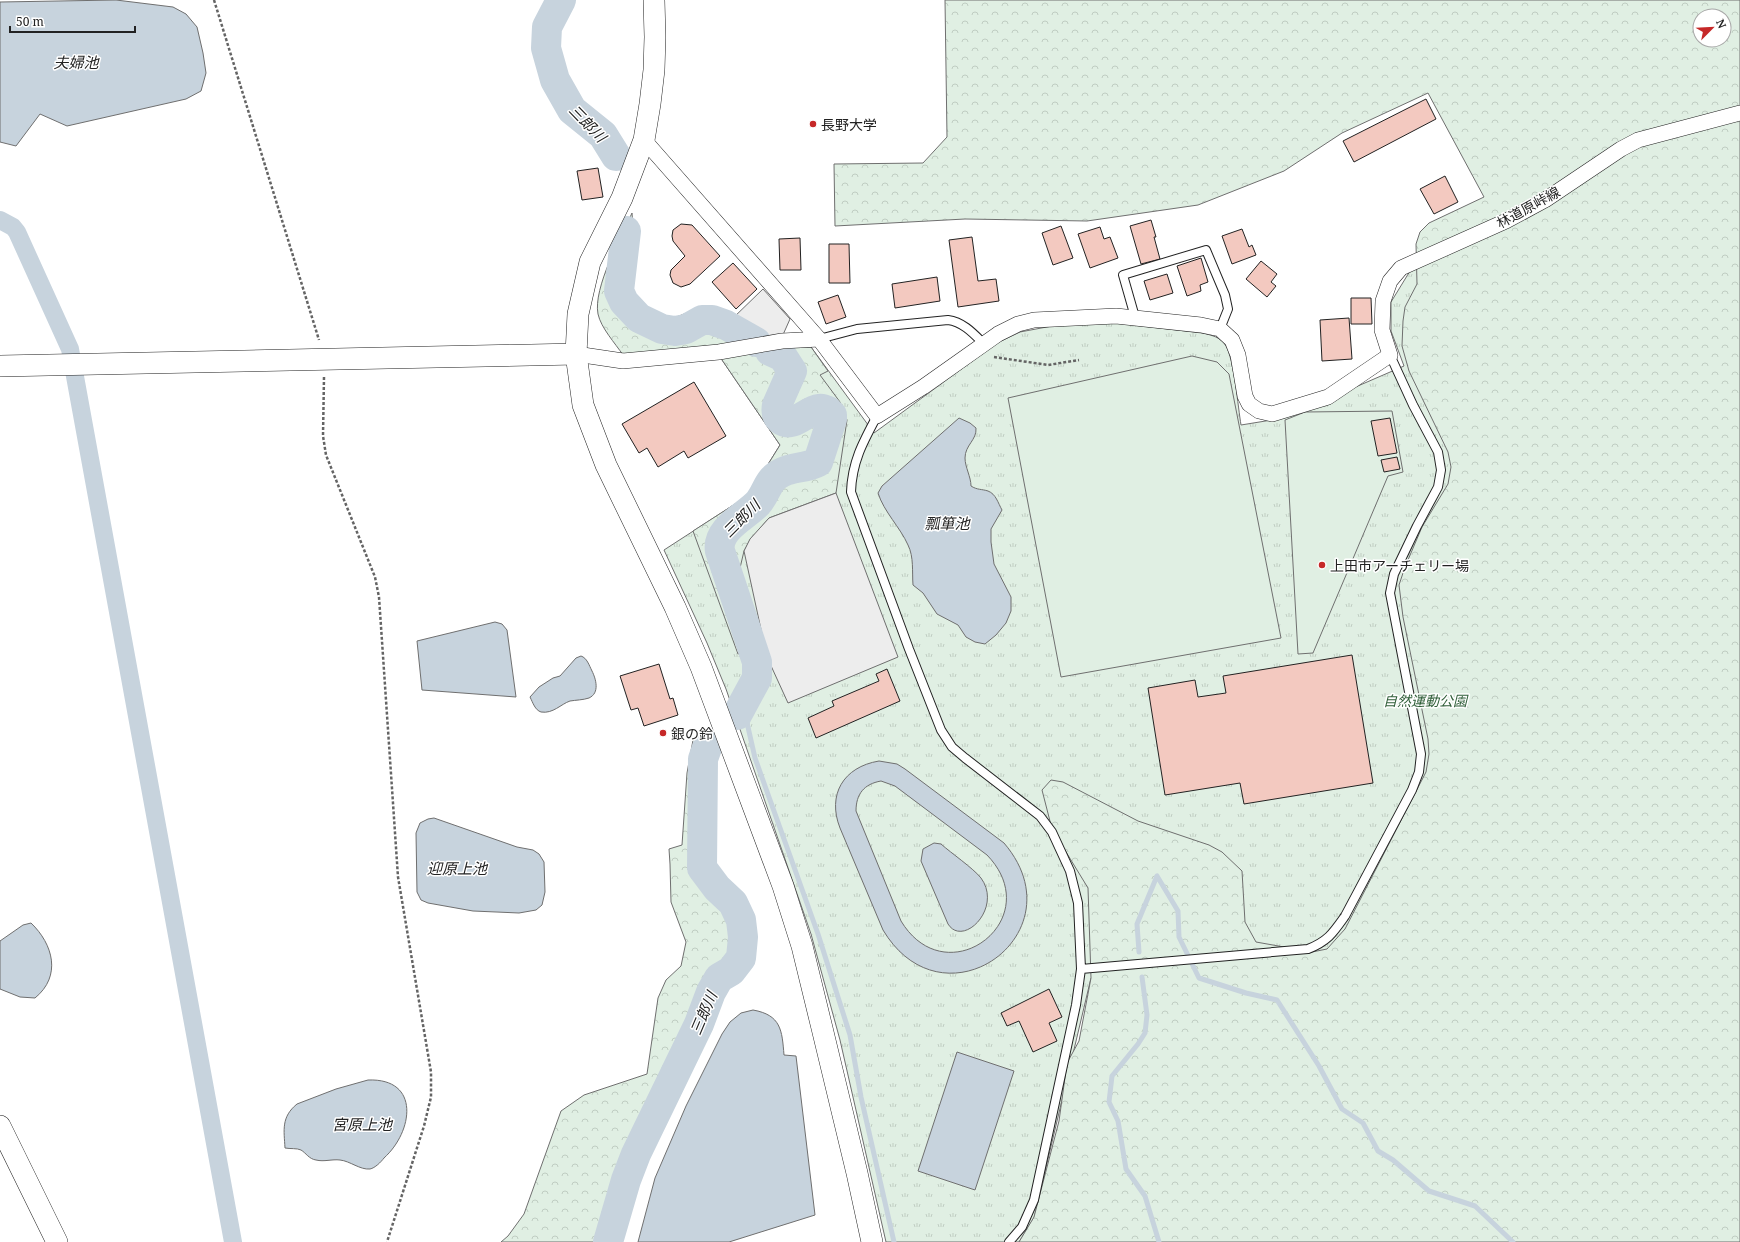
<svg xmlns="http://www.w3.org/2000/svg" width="1740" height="1242" viewBox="0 0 1740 1242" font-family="'Noto Serif','Noto Sans JP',serif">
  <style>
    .grass { fill: url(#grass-tufts); stroke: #6f6f6f }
    .forest { fill: url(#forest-crowns); stroke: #6f6f6f; fill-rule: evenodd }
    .garden { fill: #e0efe3; stroke: #6f6f6f }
    .parking { fill: #ededed; stroke: #6f6f6f }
    .water { fill: #c7d3dd; stroke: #6f6f6f; fill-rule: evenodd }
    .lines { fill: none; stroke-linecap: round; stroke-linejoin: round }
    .stream { stroke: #c7d3dd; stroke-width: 5 }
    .canal { stroke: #c7d3dd; stroke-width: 18 }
    .river { stroke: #c7d3dd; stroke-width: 30 }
    .building { fill: #f3c9c0; stroke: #222 }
    .lane-casing { stroke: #222; stroke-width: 10 }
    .street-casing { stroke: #222; stroke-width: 16 }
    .secondary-casing { stroke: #222; stroke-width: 22 }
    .path { stroke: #646464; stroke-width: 2.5; stroke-dasharray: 3 2; stroke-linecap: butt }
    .lane { stroke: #fff; stroke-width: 8 }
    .street { stroke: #fff; stroke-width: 15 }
    .secondary { stroke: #fff; stroke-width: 21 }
    .poi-dot { fill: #c62828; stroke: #fff; stroke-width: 1.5 }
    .labels { text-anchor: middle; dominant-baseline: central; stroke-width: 3; stroke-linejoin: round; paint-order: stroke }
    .poi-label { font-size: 14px; fill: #222; stroke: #fff; text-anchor: start }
    .street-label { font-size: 14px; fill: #222; stroke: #fff }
    .park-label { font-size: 14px; font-style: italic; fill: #2f5e38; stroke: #fff }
    .water-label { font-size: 15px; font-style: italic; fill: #222; stroke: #fff }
  </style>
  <defs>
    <pattern id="grass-tufts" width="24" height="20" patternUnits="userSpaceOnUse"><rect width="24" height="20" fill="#e0efe3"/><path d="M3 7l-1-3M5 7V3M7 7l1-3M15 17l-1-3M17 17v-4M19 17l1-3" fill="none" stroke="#c0cdc2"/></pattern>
    <pattern id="forest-crowns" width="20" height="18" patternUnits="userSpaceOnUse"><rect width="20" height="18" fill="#e0efe3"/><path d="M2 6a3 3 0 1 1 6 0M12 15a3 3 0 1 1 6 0" fill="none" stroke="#c0cdc2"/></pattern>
  </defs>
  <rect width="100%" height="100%" fill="#fff"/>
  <path class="grass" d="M1523,224L1740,1242L1091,978L1034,1218L1019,1242H886L840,1040L811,934L726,689L707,643L664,550L749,495L780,445L720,357L811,347L874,433L997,343L1020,332L1052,326L1116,323L1202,333C1211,335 1221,337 1226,346C1234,360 1238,407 1241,425L1284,418L1404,366L1391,331V302L1410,271Z"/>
  <path class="forest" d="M945,0H1740V1242H1019L1034,1217L1059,1121L1067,1063L1079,1041L1091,978L1088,888L1052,829L1042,790L1051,780L1063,782L1138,821L1209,845L1222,852L1242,871L1245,922L1256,942L1312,952L1327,949L1345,929L1426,772L1429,754L1428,739L1403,617L1399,585L1405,567L1422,527L1448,484L1451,467L1448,452L1409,371L1402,346L1403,321L1405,307L1417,284L1416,244L1420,232L1429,223L1484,197L1428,93L1342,133L1284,171L1198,205L1087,221L965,219L835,226L834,164L923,163L947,137ZM1700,16H1724V40H1700Z
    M632,213L635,254L628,293L631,302L652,320L661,323C670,320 694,309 702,309C716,308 751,331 765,339L716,349L623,355C615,343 601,328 598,314C593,288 621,237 632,213Z
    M772,347H811L828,371L820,375L840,402L847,420L836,493L769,518L750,540L744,551L740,568L757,646L738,654L693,531L749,495L780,445L720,357Z
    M693,740L711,754L707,806L706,867L724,890L738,902L747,922L748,942L744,959L735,974L724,982L643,1153L612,1242H501L508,1236L524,1214L561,1111L584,1095L647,1074L658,998L666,980L681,966L686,942L671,902L670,864L669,849L682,845L687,773Z"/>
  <path class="garden" d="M1192,356L1217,362L1229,374L1281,638L1061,677L1008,398Z
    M1392,411L1403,472L1388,476L1313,653L1298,654L1285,420L1305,412Z"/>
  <path class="parking" d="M763,289L790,319L782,337L765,339L731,320Z
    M836,493L898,657L788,703L767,657L744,551L750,539L769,518Z"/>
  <path class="water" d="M116,0L173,7L186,14L197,27L203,53L206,73L201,91L186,99L67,126L40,114L16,146L0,142V2Z
    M959,418L970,423L976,428C977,440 965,445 965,458C965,467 971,477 971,486C977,490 982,489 988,491C996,494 998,503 1002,510L991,529V542L994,564L1011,597V611L1006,623L996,635L985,644L975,642L966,637L958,625L937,614L923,593L913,585C912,572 914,557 908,545C900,527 884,512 878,493L882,486Z
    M495,622L502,624L507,630L516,697L422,690L417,641Z
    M581,656C587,658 589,665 592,671C596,679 600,693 589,698C583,700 576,700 570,701C561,704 553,714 541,712C535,710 533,703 530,697L539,687L553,678L560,676L576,658Z
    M879,761L897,764L905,769L1004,843C1081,933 944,1032 883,930L840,828C827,795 843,767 879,761ZM881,781L895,786L987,855C1049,919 947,997 901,921L856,811C856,794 864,784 881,781Z
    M434,818L517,847L533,850L539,854L544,862L545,892L542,905L536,910L519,913L473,911L428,903L421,900L417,892L416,833L420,823L428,819Z
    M934,843L941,844C951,853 973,868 981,878C1003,908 963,948 948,924L921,861L923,849Z
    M31,923C53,944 62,976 35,998L20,997L0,989V941L23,925Z
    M753,1010C781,1015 782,1030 784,1055L796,1056L815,1215L729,1242H638L655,1178L686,1106L722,1034L730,1022L741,1013Z
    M957,1052L1014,1071L975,1190L918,1171Z
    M368,1080C421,1078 413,1132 384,1158C381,1162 375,1168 370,1169C360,1170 350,1161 340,1160C332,1159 324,1162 316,1160C309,1159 306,1153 301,1150C297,1148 290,1149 285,1148C284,1130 281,1117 297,1104L336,1089Z"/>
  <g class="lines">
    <path class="stream" d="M743,705L755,758L818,934L850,1035L861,1097L894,1242
      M1157,876L1178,911L1179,937L1199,978L1246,993L1277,1000L1319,1066L1342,1109L1363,1123L1378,1151L1393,1160L1429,1191L1475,1206L1513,1242
      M1139,952L1137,924L1157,876
      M1142,977L1147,1015L1145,1033L1138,1044L1112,1076L1109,1102L1118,1121L1126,1169L1145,1196L1159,1242"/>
    <path class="canal" d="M0,220L13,227L17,232L70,349L233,1242"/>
    <path class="river" d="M561,0L547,27L546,48L555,80L572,110L603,135L616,156
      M626,231L619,291L624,302L639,318L662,329L675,331L686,329L702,320H712L726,325L756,342
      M737,715L757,678V662L720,551C716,529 746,516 758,503C768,491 767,479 783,472C794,467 807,468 818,462L832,419V415L828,411C826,410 822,408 819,409C807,410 793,429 781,420C776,416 776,410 777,405L792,371L783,357L770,351
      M608,1242L626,1180L636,1154L699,1024L711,992L719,978L731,971L741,958L743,937L741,920L733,903L717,888L702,868L703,759L708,745"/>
  </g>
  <path class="building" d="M1426,99L1436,119L1354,162L1343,141Z
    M598,168L603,197L582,200L577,171Z
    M1445,176L1458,202L1434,214L1420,189Z
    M1151,220L1156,237H1154L1160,259L1141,264L1130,226Z
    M681,224L692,225L720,256L690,284L681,287L673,283L670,275L671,270L685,256L673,241L672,236L673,230Z
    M1061,226L1073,258L1053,265L1042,233Z
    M1100,227L1104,239L1110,237L1118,258L1090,268L1078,234Z
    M1242,229L1249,247L1252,245L1256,255L1232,264L1222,236Z
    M972,237L978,281L996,279L999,301L958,307L949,240Z
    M800,238L801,270H780L779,239Z
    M829,244H849L850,283H829Z
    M1201,258L1208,282L1200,285L1201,291L1187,296L1177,266Z
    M1261,261L1277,274L1271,282L1276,286L1267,297L1246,279Z
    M733,263L757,289L736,309L712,282Z
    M1167,274L1173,293L1150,300L1144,281Z
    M937,277L940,301L895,308L892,284Z
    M838,295L846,317L826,324L818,302Z
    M1351,298H1371L1372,324H1351Z
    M1349,318L1352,359L1322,361L1320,320Z
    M694,382L726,436L688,458L684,451L658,467L647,448L639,453L622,424Z
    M1390,418L1397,453L1378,456L1371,421Z
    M1397,457L1400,469L1384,472L1381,460Z
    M1352,655L1373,783L1244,804L1240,783L1165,795L1148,688L1195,680L1198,697L1226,693L1223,676Z
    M659,664L670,699L673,698L678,715L644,726L638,708L631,710L620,676Z
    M887,669L900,701L816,738L808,718L834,706L832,701L879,681L876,674Z
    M1049,989L1062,1017L1049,1023L1057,1041L1033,1052L1019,1021L1007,1026L1001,1013Z"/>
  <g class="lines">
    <defs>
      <path id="lane" d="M1135,317L1123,275L1206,250L1225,295L1228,309L1220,329
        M819,339L857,329L948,320C963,322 973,333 983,343
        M877,416C863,442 852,462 851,492L909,649L941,730L952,747L965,758L1040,816L1052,832L1070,871L1078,903L1081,969L1076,1005L1034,1200L1022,1227L1009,1242
        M1081,969L1308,949C1328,941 1333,933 1345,916L1412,790L1419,772L1421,754L1390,593L1394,574L1417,526L1438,487L1441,470L1438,452L1413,405L1390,355"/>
      <path id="street" d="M644,140L819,339L877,416L923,387L998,334L1018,324L1034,320L1116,316L1201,325L1220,329L1232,340L1238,355L1245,396L1249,404L1259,411L1272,414L1328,397L1390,355L1382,330L1383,301L1390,281L1401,268L1506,221L1545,200L1621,149L1638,140L1740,113
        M576,354L623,361L719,352L782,341L819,339"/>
      <path id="secondary" d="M654,0L655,37L654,70L650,104L644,140L622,198L590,262L578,314L576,354L583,405L606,465L675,607L701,667L783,886L802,946L822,1028L857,1173L872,1242
        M0,366L576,354
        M0,1126L57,1242"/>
    </defs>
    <use href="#lane" class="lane-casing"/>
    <use href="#street" class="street-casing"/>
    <use href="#secondary" class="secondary-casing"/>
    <path class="path" d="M214,0L319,340
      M994,357L1048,365L1079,360
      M324,377L323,436L326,455L375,577L379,597L398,877L431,1072V1097L424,1126L387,1242"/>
    <use href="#lane" class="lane"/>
    <use href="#street" class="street"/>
    <use href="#secondary" class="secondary"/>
  </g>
  <g class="poi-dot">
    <circle cx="813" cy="124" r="4"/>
    <circle cx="1322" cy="565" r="4"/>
    <circle cx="663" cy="733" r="4"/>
  </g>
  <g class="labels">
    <g class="poi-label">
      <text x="821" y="124">長野大学</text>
      <text x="1330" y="565">上田市アーチェリー場</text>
      <text x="671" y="733">銀の鈴</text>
    </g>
    <g class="street-label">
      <text transform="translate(1528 207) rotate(-29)">林道原峠線</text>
    </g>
    <g class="park-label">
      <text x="1425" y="700">自然運動公園</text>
    </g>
    <g class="water-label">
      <text x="76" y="62">夫婦池</text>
      <text transform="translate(588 123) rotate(46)">三郎川</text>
      <text transform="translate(741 518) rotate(-45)">三郎川</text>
      <text x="947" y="523">瓢箪池</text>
      <text x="457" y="868">迎原上池</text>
      <text transform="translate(703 1013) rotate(-67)">三郎川</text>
      <text x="362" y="1124">宮原上池</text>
    </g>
  </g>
  <g transform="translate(1712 28) rotate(66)"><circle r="19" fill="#ffffff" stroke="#a7a7a7"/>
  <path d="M0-3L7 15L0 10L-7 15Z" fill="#c62828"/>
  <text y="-6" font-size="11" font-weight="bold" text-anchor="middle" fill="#222222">N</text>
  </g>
  <path d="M10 26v6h125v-6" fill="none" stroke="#222222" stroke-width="2"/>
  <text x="16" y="26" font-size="12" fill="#222222" stroke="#ffffff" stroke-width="3" paint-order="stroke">50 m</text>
</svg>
